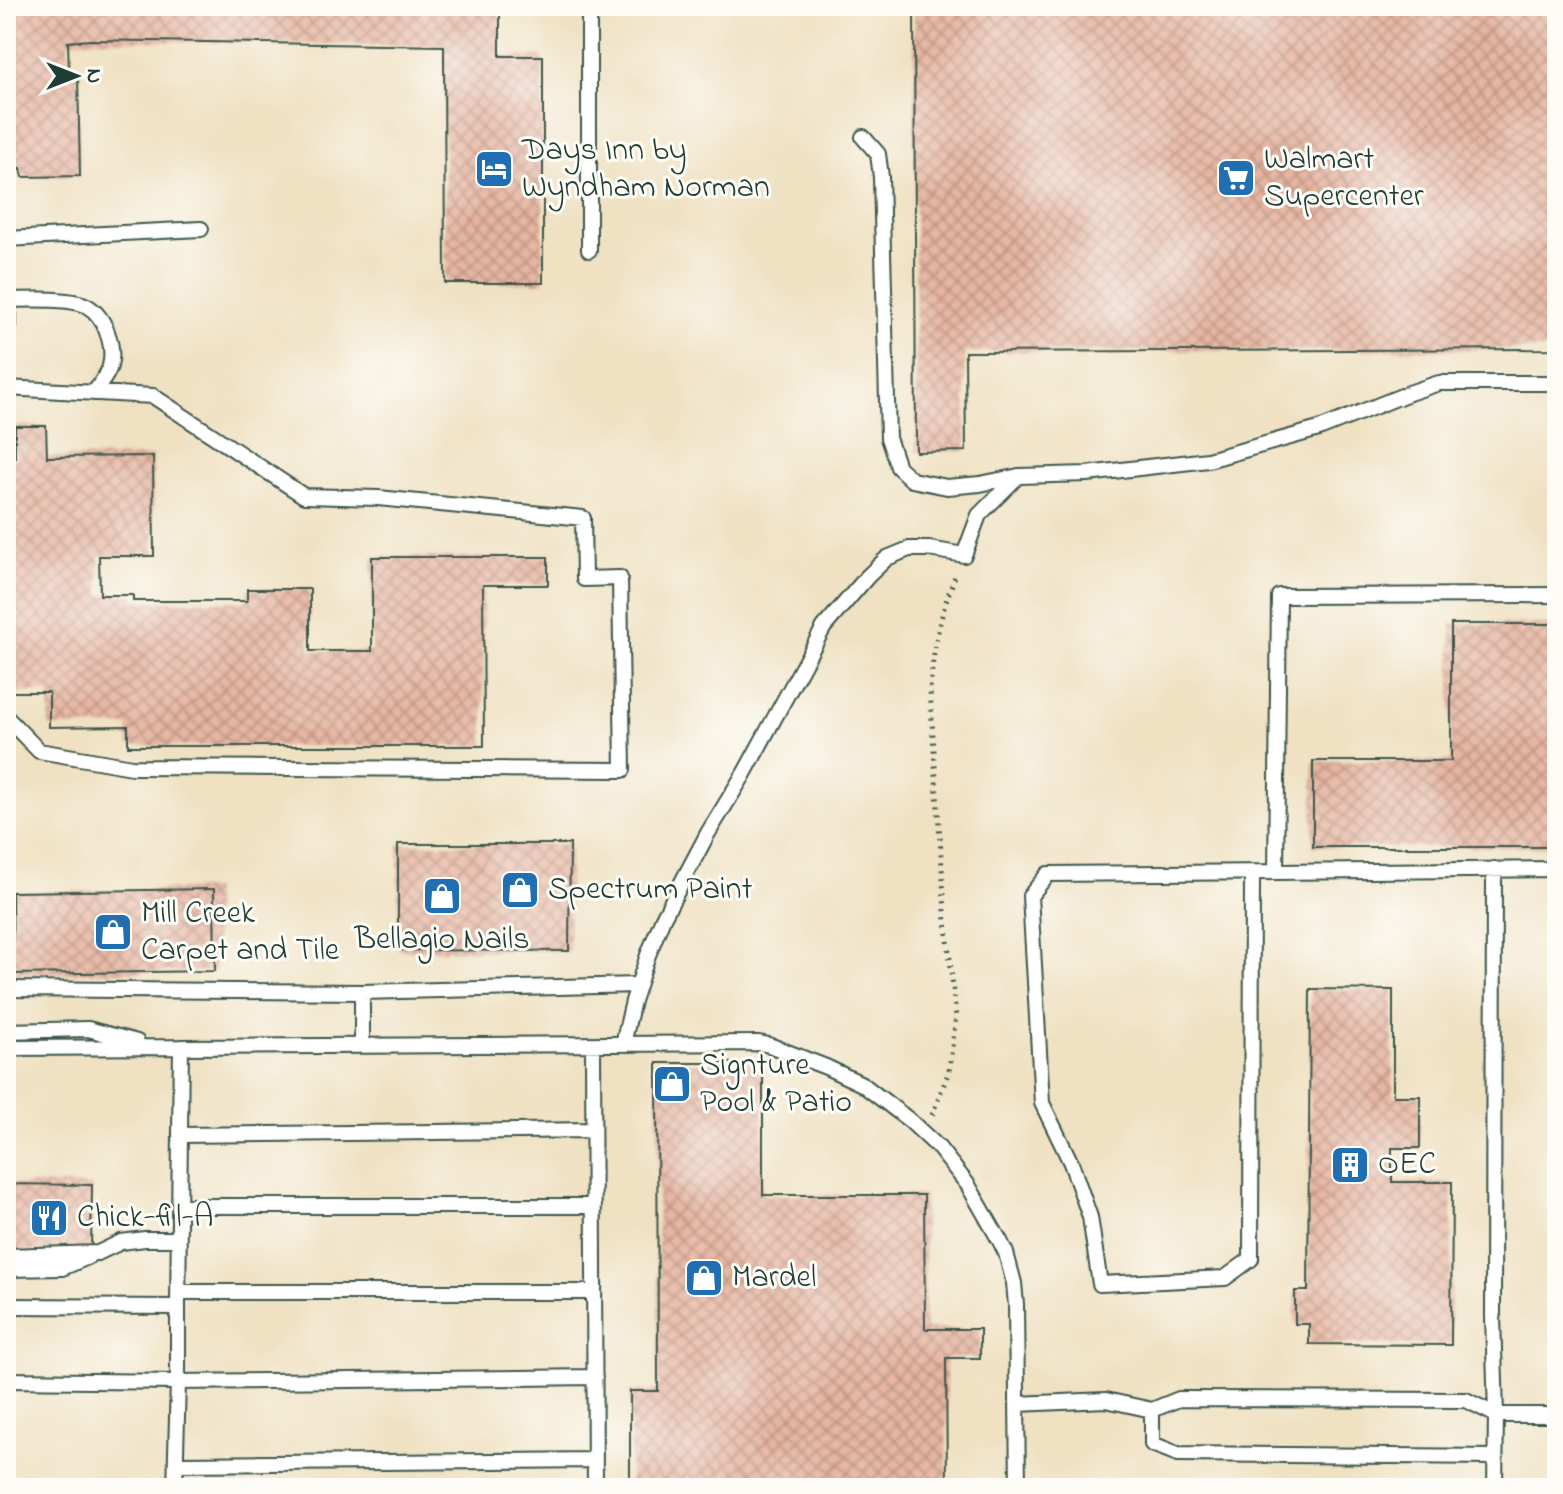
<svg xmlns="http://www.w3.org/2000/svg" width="1563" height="1494" viewBox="0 0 1563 1494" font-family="'Indie Flower',sans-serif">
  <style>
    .building { fill: url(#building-cross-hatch) }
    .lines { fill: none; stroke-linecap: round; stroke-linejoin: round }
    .service-casing { stroke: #3e5649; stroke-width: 18 }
    .path { stroke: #3e5649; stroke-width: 5; stroke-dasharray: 2 6; stroke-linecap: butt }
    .service { stroke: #fff; stroke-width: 14 }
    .labels { text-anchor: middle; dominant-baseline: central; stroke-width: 6; stroke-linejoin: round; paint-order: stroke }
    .poi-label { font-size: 32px; fill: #1f3d34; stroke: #fdfcf7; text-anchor: start }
  </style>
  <defs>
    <pattern id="building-cross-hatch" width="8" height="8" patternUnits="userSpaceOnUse" patternTransform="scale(2)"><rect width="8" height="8" fill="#e7b5a1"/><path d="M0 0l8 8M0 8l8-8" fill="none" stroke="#bb9484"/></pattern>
  </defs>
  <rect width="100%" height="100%" fill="#fdfcf7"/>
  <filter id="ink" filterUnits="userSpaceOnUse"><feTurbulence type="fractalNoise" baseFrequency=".0125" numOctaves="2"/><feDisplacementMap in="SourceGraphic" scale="16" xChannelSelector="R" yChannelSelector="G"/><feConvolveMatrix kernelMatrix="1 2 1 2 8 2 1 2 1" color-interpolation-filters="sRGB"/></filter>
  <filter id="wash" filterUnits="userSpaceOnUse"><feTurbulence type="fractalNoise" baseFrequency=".006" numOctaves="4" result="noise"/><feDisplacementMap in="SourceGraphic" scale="32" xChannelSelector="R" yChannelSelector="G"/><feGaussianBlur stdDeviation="1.8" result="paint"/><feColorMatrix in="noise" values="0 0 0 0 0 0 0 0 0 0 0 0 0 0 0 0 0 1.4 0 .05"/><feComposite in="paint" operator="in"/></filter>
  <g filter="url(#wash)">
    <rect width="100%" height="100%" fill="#efe1c2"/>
    <g id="blocks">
      <path class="building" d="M6,6H500V56H543V283H445L444,46L90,40L68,42L69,74H78L80,176L23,177L21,168H6Z
        M914,6H1557V349L965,352L966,451L916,452Z
        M6,313H17V326H6Z
        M15,426H46L47,457L153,456L154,556H99L100,595H133V601H247V589H310V651H372V557H548V585H483L484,746H128V726L49,727V692H6L7,457H15Z
        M1451,624H1557V847H1313V761H1451Z
        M398,844H570L569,951L398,950Z
        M214,889L215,971L13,974L12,892Z
        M1310,989L1393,990V1096H1420V1148H1392V1182H1452L1451,1345L1309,1344V1324H1295V1291H1308Z
        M657,1063H763V1195H924L925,1329H980V1358H946L947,1488H630V1391H658Z
        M6,1184L92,1185L91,1251H6Z"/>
    </g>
  </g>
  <g filter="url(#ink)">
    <use href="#blocks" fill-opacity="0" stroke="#3e5649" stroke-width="2"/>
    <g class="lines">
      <defs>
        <path id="service" d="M589,6V250
          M863,137L878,154L881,177L888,438L898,467L912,480L947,487L980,484L1019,476L1087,474L1208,460L1319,429L1409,393L1439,383H1557
          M6,239L201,229
          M6,300C25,300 71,297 87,306C105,316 115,346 110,366C108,375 99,385 94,393
          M6,388L153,396L304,496L378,498L583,518L584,579L620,578L623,770L132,767L39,751L6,717
          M1494,869L1493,1316L1496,1415L1495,1488
          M1252,872L1251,1259L1225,1278L1100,1284L1090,1217L1071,1163L1042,1103L1030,896L1048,874L1276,872L1279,596L1557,595
          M1276,872L1557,869
          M6,989L362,992L638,985
          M362,992V1046
          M6,1031L88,1029L137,1042
          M623,1044L633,1001L648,955L663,918L708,833L744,774L824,627L868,576L887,558L909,549H929L964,555L979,515L1018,476
          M593,1045L595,1488
          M6,1048L181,1047
          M180,1135L593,1130
          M179,1206H594
          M6,1256L98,1253L121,1242L145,1239H179
          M6,1269L62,1268L88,1257
          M178,1292H594
          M6,1306L178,1307L181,1047L759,1043L769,1045L826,1067L862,1084L909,1120L938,1147L968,1185L1000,1241L1006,1253L1014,1283L1016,1305L1018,1488
          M178,1307V1382L595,1377
          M6,1380L178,1382L175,1488
          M1017,1404L1106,1400L1152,1410
          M1495,1457L1178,1454L1152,1444V1410L1179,1399L1466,1400L1496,1415H1557
          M176,1464L595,1460"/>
      </defs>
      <use href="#service" class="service-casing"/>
      <path class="path" d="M932,1115L949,1071L956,1016L945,912L930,691C933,647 940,614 956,574"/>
      <use href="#service" class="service"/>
    </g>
  </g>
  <defs>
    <symbol id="hotel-square" viewBox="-11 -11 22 22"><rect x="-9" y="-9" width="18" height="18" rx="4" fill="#1f6fb2" stroke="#fdfcf7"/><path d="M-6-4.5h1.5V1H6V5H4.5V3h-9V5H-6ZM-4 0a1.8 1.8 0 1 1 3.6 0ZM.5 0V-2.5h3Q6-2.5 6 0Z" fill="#fff"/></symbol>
    <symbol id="supermarket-square" viewBox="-11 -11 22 22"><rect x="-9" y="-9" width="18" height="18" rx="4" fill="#1f6fb2" stroke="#fdfcf7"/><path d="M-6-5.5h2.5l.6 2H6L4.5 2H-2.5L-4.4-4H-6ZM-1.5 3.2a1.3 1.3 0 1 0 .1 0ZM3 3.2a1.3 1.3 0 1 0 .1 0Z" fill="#fff"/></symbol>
    <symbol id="shop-square" viewBox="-11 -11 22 22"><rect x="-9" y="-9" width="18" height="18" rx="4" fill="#1f6fb2" stroke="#fdfcf7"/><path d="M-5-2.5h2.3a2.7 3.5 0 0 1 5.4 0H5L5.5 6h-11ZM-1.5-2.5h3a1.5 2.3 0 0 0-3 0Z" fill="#fff"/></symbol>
    <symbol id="building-square" viewBox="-11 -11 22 22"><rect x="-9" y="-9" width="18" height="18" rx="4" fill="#1f6fb2" stroke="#fdfcf7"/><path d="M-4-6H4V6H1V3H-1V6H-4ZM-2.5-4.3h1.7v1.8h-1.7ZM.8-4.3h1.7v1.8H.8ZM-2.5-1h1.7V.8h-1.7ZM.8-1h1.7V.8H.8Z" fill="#fff"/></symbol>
    <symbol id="restaurant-square" viewBox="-11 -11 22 22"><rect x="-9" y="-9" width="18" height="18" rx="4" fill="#1f6fb2" stroke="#fdfcf7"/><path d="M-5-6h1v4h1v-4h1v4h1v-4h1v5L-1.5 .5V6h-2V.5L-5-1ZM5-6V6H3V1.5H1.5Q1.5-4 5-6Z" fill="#fff"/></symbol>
  </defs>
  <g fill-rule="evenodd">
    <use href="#hotel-square" x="472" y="147" width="44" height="44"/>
    <use href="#supermarket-square" x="1214" y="156" width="44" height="44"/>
    <use href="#shop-square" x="498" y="868" width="44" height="44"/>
    <use href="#shop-square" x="420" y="874" width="44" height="44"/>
    <use href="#shop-square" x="91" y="910" width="44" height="44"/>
    <use href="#shop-square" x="650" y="1062" width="44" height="44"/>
    <use href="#building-square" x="1328" y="1143" width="44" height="44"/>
    <use href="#restaurant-square" x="27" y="1196" width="44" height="44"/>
    <use href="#shop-square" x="682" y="1256" width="44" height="44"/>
  </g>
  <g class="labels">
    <g class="poi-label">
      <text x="522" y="151">Days Inn by<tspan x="522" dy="37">Wyndham Norman</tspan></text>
      <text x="1264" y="160">Walmart<tspan x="1264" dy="37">Supercenter</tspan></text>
      <text x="548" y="890">Spectrum Paint</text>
      <text x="141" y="914">Mill Creek<tspan x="141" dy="37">Carpet and Tile</tspan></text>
      <text x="442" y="940" text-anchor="middle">Bellagio Nails</text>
      <text x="700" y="1066">Signture<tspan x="700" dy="37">Pool &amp; Patio</tspan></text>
      <text x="1378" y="1165">OEC</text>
      <text x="77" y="1218">Chick-fil-A</text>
      <text x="732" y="1278">Mardel</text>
    </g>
  </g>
  <rect width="1563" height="1494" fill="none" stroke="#fdfcf7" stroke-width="32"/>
  <g transform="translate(76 76) rotate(90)" stroke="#fdfcf7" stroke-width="6" paint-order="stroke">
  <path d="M0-6L14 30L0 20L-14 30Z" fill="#1f3d34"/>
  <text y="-12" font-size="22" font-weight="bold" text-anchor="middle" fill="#1f3d34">N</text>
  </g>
</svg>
